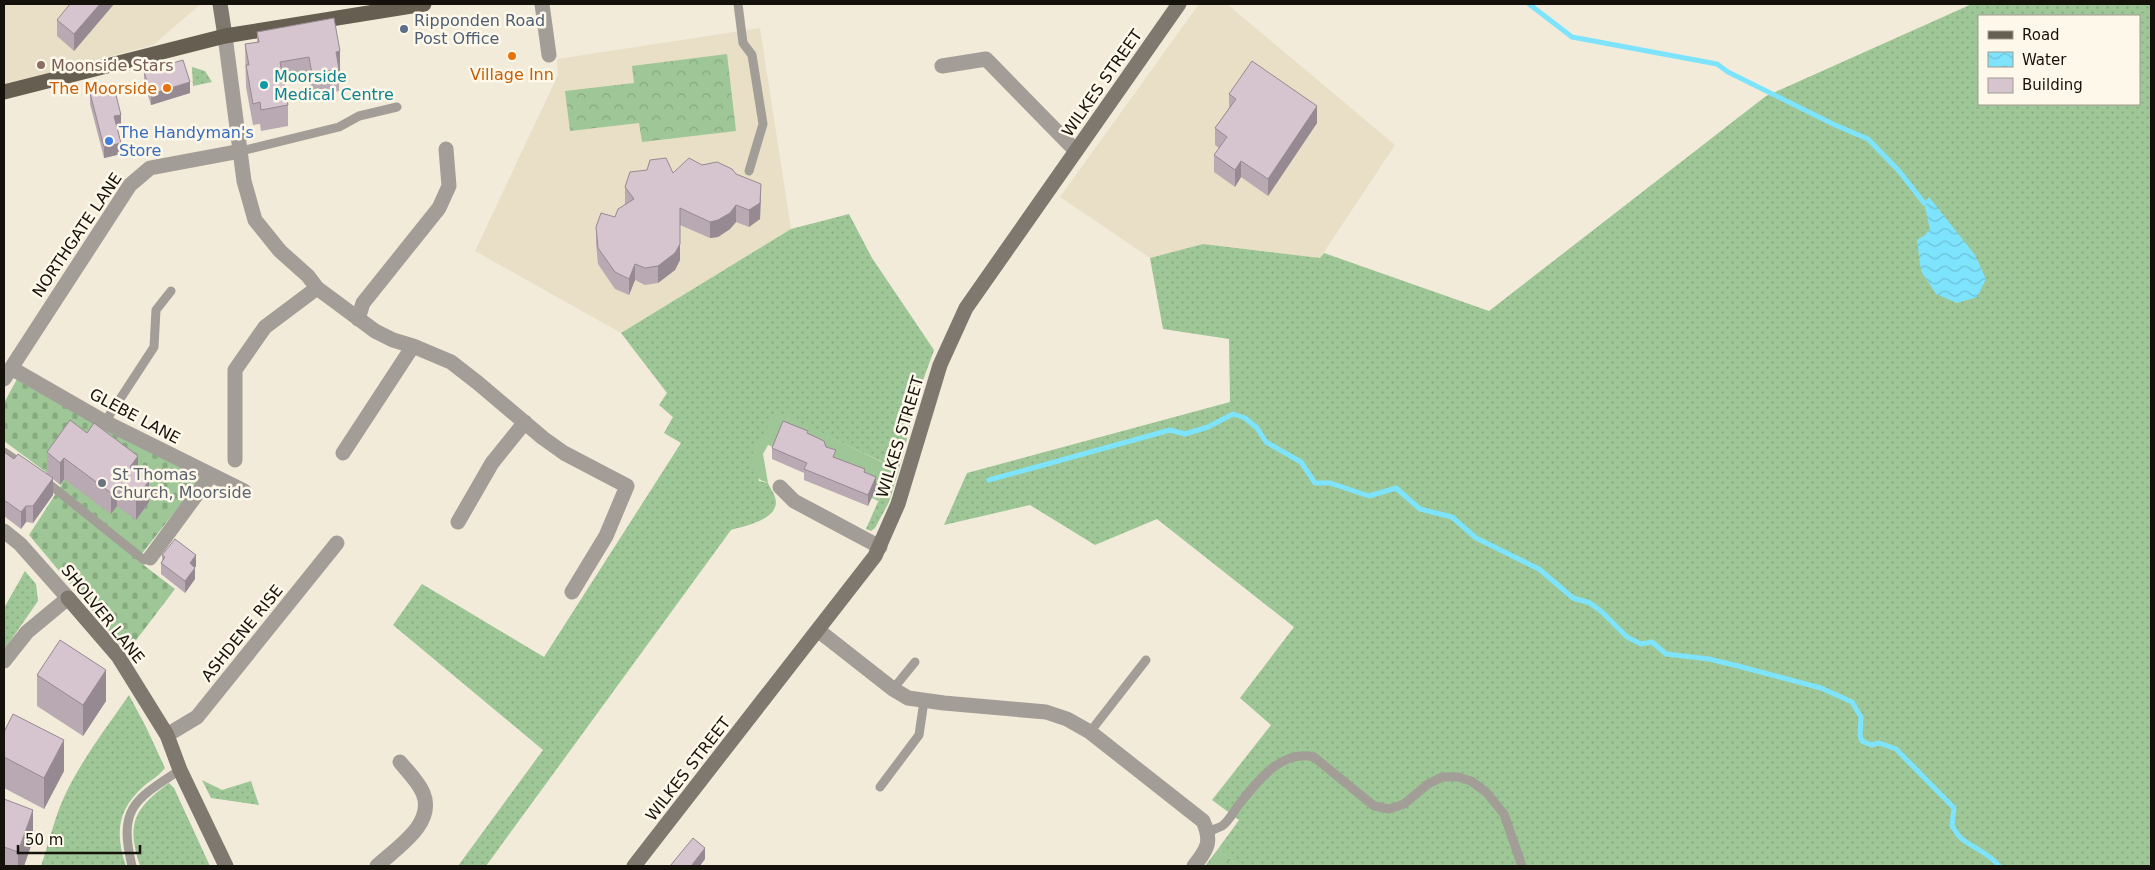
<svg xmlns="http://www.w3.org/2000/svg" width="2155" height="870" viewBox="0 0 2155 870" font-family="'DejaVu Sans',sans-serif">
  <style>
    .built { fill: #e9dfc6 }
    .grass { fill: url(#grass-dots); fill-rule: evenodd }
    .forest { fill: url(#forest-crowns) }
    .cemetery { fill: url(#cemetery-stones) }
    .garden { fill: #9ec696 }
    .water { fill: url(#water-waves) }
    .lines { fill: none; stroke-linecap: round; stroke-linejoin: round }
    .stream { stroke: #7ee3fd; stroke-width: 5 }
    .lane { stroke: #a29d96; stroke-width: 9 }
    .street { stroke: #a29d96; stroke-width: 15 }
    .secondary { stroke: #7e786e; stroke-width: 15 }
    .primary { stroke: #655e51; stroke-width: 15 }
    .wall { fill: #b8a9b2 }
    .shaded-wall { fill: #968991 }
    .building { fill: #d6c4cf; stroke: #968991 }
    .service-dot { fill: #5c6f8a; stroke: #fef8ea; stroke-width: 2 }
    .food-dot { fill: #e8710a; stroke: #fef8ea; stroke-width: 2 }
    .education-dot { fill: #8d6e63; stroke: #fef8ea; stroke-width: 2 }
    .culture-dot { fill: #0f9aa8; stroke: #fef8ea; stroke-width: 2 }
    .shop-dot { fill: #3f7fe0; stroke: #fef8ea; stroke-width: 2 }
    .worship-dot { fill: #6b7280; stroke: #fef8ea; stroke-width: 2 }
    .labels { text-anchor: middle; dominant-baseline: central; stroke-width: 5; stroke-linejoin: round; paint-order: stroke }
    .service-label { font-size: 16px; fill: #4e5e75; stroke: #fef8ea; text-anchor: start }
    .education-label { font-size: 16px; fill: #785e54; stroke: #fef8ea; text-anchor: start }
    .food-label { font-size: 16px; fill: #c56008; stroke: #fef8ea }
    .culture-label { font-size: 16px; fill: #0d838f; stroke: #fef8ea; text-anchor: start }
    .street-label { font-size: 16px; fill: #15120c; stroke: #fef8ea }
    .shop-label { font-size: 16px; fill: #366cbe; stroke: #fef8ea; text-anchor: start }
    .worship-label { font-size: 16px; fill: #5b616d; stroke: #fef8ea; text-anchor: start }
  </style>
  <defs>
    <pattern id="grass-dots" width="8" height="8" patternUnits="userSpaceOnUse" patternTransform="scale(1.25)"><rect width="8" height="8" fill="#9ec696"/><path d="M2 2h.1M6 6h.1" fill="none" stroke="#87a980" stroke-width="1.8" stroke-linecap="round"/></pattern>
    <pattern id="forest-crowns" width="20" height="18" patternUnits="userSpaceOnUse" patternTransform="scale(1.25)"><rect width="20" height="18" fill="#9ec696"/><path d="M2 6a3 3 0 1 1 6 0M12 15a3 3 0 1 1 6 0" fill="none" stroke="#87a980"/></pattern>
    <pattern id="cemetery-stones" width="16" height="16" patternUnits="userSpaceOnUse" patternTransform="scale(1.25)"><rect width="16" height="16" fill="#9ec696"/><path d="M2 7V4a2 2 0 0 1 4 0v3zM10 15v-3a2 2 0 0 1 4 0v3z" fill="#87a980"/></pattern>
    <pattern id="water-waves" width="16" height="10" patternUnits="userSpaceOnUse" patternTransform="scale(1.25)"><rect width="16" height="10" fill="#7ee3fd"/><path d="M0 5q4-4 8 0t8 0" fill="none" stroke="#6cc2d8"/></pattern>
  </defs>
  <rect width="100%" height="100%" fill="#f2ebd9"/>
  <path class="built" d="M4,4H201L153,45L4,85Z
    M1199,4H1227L1395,145L1320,258L1203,244L1150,258L1060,197Z
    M760,28L791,229L621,333L475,251L558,75L557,59Z"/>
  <path class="grass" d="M1972,4H2151V866H1239L1218,849L1239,820L1212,800L1271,725L1240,698L1294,627L1157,519L1095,545L1030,505L944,525L967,473L1230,402L1229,339L1163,329L1150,258L1203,244L1320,258L1324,253L1489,311L1766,96ZM1979,16H2139V104H1979Z
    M192,67L205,71L212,82L193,86Z
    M849,214L872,258L934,350L917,397L902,459L889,502L875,528L871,531L866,529L892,470L889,465L777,412L752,456L759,481L768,483C770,488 774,493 775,497C782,519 745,526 731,530L486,866H458L543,750L393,625L422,584L544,657L681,443L664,433L673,417L659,405L667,393L621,333L791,229Z
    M25,571L36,584L38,601L4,650V608Z
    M129,695L146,727L165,768C159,776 151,780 144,786C117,810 115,833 126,866H41C48,846 53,824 61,804C78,764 105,730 129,695Z
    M202,780L222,790L251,781L259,805L211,798Z
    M169,783L174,788L210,866H140C126,823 134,809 169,783Z"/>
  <path class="forest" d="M727,54L736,131L642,142L639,123L570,131L565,91L634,83L632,66Z
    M1218,849L1239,866H1205Z"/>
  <path class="cemetery" d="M17,379L201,478L137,560L175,589L127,652L29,535L62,484L4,441V403Z"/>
  <path class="garden" d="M777,411L888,465L892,470L878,501L777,448L768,445L763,454L768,483C756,480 749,469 752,456C754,447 772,421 777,411Z"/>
  <path class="water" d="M1929,197L1975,255L1986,279L1977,297L1957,303L1936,294L1921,271L1917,240L1925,235L1930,229L1924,203Z"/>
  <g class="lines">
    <path class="stream" d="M1529,4L1572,37L1717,64L1728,72L1835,125L1868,139L1899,171L1924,203
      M989,480L1170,430L1185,434L1208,427L1233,414L1245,418L1257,428L1266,442L1301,462L1315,483H1330L1369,496L1396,488L1420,509L1452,517L1476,538L1539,569L1573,598L1590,603L1602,612L1627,637L1641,644L1652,642L1666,654L1709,659L1738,666L1821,688L1852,702L1861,717L1860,736L1862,741L1871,745L1879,743L1896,749L1954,808L1952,826C1955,830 1958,836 1962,839C1975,849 1989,853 1999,866"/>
    <path class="lane" d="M738,4L743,43L752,55L763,124L749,171
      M241,151L339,127L359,116L397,107
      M105,422L154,347L156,310L171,291
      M4,452L23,465
      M44,480L144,560L150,558
      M893,689L915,662
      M1090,732L1146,660
      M880,787L919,735L924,701
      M1208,832C1212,830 1218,828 1222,826C1228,822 1233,813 1237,807C1256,783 1280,749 1314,757L1374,806L1389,809L1404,804L1428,784L1442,777H1458L1471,781L1486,792L1504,814L1522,866
      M132,866C118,808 134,800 180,770"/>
    <path class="street" d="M542,4L549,55
      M225,36L244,181L255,220L280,251L308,276L317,288L375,331L393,340L413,346L451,362L478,383L543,438L564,453L627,486L606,536L572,592
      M942,66L986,59L1076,151
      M358,319L363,303L439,208L449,186L446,149
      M11,368L105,422L244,491
      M4,379L130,185L150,168L241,151
      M343,453L413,346
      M235,460V370L265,327L317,288
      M780,487L794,501L880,547
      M458,522L492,463L525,422
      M4,531L20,544L68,598L27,632L4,661
      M150,558L211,475
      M819,631L893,689L908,698L944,703L1046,712L1067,719L1090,732L1203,821C1212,841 1208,849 1194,866
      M167,735L197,717L337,543
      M377,866C396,848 436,824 423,793C418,781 407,771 400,762"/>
    <path class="secondary" d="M220,4L225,36
      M68,598L118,656L167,735L180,770L226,866
      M634,866L875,556L898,504L940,365L966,308L1179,4"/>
    <path class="primary" d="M4,92L225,36L424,4"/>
  </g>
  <path class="wall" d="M114,4L74,51L57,36V20Z
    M334,18L340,73H339V91L312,96L309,78L284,83L288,105V126L261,131L260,124L253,125L246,87L245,44L257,42V32Z
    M144,72L190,93L151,105L144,83Z
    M90,93L121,126L117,127L121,154L104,158L90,104Z
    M1229,94L1317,123L1268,196L1241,177L1235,187L1214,172V155L1219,148L1215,145V128L1229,108Z
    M702,165L736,174L761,200L760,219L749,227L736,222L730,229L718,237L710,238L680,225V260L675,270L658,283L645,285L635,280L629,295L615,289L598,264L596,243V227L615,217L625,204V187Z
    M808,433L826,447L836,458L865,472L876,488L868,506L804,480V473L772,459V448Z
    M4,452L14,459L47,474V452L138,473L149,502L136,520L117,506L111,514L64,479L60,485L53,479V495L33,523L26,522L21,529L4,516Z
    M162,555L196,566L195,567V579L185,593L161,574V563L162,561Z
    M37,675L106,701L83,736L37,706Z
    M4,732L64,771L44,809L4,788Z
    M4,799L33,840L24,866H4Z"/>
  <path class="shaded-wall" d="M100,4H114L74,51V34Z
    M340,51V73H339L336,52Z
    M190,82V93L151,105V94Z
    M1317,106V123L1268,196V179Z
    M121,115V126L114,127V116Z
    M121,143V154L104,158V147Z
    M1241,161V177L1235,187V170Z
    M761,184L760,219L749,227V210Z
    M736,205V222L730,229L718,237L710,238V222Z
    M680,244V260L675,270L658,283V266Z
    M635,264V280L629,295V279Z
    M138,456V478L130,467Z
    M64,458V479L60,485V463Z
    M876,477V488L868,506V495Z
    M53,478V495L33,523V506Z
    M149,481V502L136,520V498Z
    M117,484V506L111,514V493Z
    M26,506V522L21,529V512Z
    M196,555V566L190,575V563Z
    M195,568V579L185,593V581Z
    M106,670V701L83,736V705Z
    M64,740V771L44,809V778Z
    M33,810V840L24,866H18V852Z
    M705,848V859L700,866H691Z"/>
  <path class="building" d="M70,4H100L74,34L57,20Z
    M334,18L340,51L336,52L339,69L312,74L309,57L280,62L288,105L261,110L260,102L253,104L246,65H249L245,44L259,42L257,32Z
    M183,60L190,82L151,94L144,72Z
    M1252,61L1317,106L1268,179L1241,161L1235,170L1214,155L1227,137L1215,128L1236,99L1229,94Z
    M114,87L121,115L114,116L121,143L104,147L90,93Z
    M666,158L673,173L689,158L702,165L717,162L732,169L736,174L761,184L760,203L749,210L736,205L730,213L718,220L710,222L680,208V244L675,253L658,266L645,268L635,264L629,279L615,272L598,248L596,227L601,213L615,217L618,209L634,199L625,187L630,172L647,170L650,160Z
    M70,420L87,433L94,423L138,456L130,467L149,481L136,498L117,484L111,493L64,458L60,463L47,452Z
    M783,421L808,431L807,433L824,441L826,447L836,450L833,457L865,469L864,472L876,477L868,495L804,469L807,463L772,448Z
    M4,452L14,459L18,454L53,478L33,506H26L21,512L4,500Z
    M175,539L196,555L190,563L195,568L185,581L161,563L165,557L162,555Z
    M60,640L106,670L83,705L37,675Z
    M13,714L64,740L44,778L4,757V732Z
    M4,799L33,810L18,852L4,847Z
    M693,838L705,848L691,866H670Z"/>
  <circle class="service-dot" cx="404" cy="29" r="5"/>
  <g class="food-dot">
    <circle cx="512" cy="56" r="5"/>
    <circle cx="167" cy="88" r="5"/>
  </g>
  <circle class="education-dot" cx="41" cy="65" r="5"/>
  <circle class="culture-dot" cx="264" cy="85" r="5"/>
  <circle class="shop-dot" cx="109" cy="141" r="5"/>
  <circle class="worship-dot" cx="102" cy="483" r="5"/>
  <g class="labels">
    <g class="service-label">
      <text x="414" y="20">Ripponden Road<tspan x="414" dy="18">Post Office</tspan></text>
    </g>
    <g class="education-label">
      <text x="51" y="65">Moonside Stars</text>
    </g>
    <g class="food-label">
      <text x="512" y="74">Village Inn</text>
      <text x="157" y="88" text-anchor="end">The Moorside</text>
    </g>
    <g class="culture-label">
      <text x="274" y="76">Moorside<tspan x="274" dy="18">Medical Centre</tspan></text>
    </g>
    <g class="street-label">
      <text transform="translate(1102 83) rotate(-55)">WILKES STREET</text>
      <text transform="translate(77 235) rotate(-56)">NORTHGATE LANE</text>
      <text transform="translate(135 416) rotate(28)">GLEBE LANE</text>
      <text transform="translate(900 437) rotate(-73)">WILKES STREET</text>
      <text transform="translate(103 614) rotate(51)">SHOLVER LANE</text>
      <text transform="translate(242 633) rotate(-51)">ASHDENE RISE</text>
      <text transform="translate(688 769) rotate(-52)">WILKES STREET</text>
    </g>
    <g class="shop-label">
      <text x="119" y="132">The Handyman's<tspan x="119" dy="18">Store</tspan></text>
    </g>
    <g class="worship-label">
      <text x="112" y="474">St Thomas<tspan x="112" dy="18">Church, Moorside</tspan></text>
    </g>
  </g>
  <rect width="2155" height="870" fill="none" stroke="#15120c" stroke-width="10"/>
  <rect x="1978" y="15" width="162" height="90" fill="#fef8ea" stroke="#a19c91"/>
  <rect x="1988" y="31" width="25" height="8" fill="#655e51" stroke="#a19c91"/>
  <text x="2022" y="40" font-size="15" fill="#15120c">Road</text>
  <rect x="1988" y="52" width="25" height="15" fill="url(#water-waves)" stroke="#a19c91"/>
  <text x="2022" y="65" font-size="15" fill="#15120c">Water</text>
  <rect x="1988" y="78" width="25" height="15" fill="#d6c4cf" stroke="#a19c91"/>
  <text x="2022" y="90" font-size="15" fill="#15120c">Building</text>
  <path d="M18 845v8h122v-8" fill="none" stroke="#15120c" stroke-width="2.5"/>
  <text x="25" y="845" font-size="15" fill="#15120c" stroke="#fef8ea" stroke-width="4" paint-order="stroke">50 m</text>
</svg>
